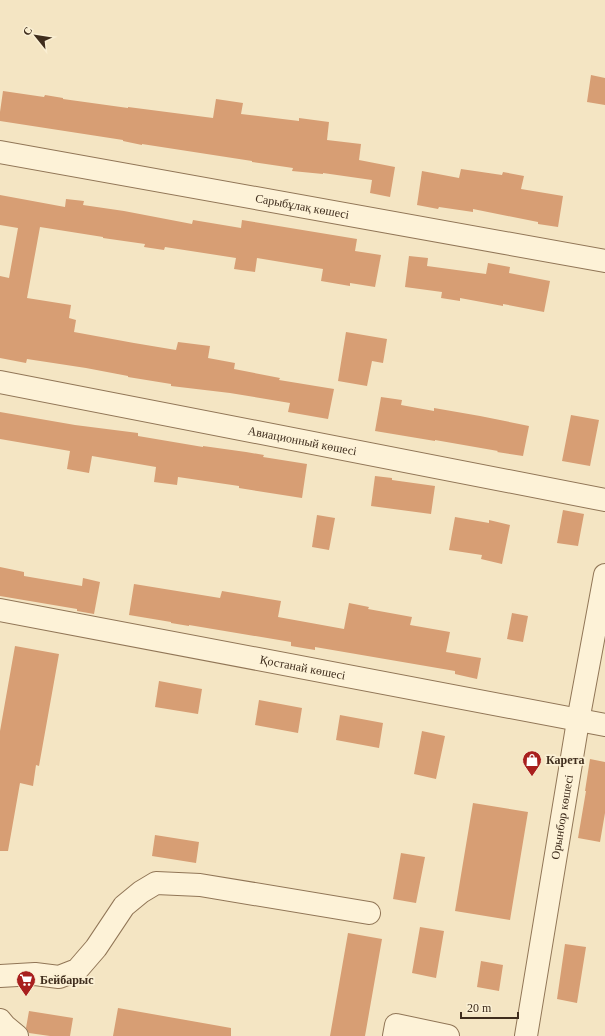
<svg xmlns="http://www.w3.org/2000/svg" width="605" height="1036" viewBox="0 0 605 1036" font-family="Georgia,serif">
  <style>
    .building { fill: #d79e74 }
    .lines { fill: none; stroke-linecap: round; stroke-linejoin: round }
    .minor-casing { stroke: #917657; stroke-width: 24 }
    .minor { stroke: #fdf2d7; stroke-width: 22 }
    .labels { text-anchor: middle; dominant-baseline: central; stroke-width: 3.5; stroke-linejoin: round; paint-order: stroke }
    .street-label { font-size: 12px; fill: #3f2d1d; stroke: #faefd3 }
    .poi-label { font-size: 12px; font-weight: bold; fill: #3f2d1d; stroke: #faefd3; text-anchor: start }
  </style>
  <rect width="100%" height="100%" fill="#f4e5c3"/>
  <path class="building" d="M591,75L605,78V105L587,102Z
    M3,91L44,97L45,95L63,98V99L128,108V107L213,118L216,99L243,103L241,114L299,121V118L329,122L327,140L361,144L359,160L395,167L390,197L370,193L372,180L323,173V174L292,171L293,168L252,162V161L142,144V145L123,141V140L0,121V112Z
    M461,169L502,175L503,172L524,176L521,189L563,196L558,227L538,224V222L473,209V212L439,207L438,209L417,205L422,171L459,178Z
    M0,195L65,207L66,199L84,201L83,205L124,211L192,224L193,220L241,228L242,220L357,239L355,251L381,255L375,287L350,283V286L321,281L323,269L257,258L255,272L234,269L236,258L165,247L164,250L144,247L145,244L103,238V237L40,227L27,298L71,305L69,318L76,320L74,332L134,343L176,350L178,342L210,346L208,358L235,363L234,369L280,378L279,380L334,389L328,419L288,412L290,403L230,393L171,386V384L128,377V376L86,368L27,359L26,363L0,358V276L9,278L18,228L0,225Z
    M409,256L428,258L427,266L486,274L488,263L510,267L509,273L550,281L544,312L503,304V306L460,298V301L441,298L442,292L405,287Z
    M346,332L387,339L383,363L372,361L367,386L338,381Z
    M381,397L402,400L401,405L434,411V408L480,416L529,426L523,456L497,452L498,451L435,440V441L375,431Z
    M0,412L75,425L138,433V436L203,447V446L246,452L264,455L263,457L307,464L302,498L239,488V486L178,477L177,485L154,482L156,467L92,456L89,473L67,469L70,451L0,439Z
    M571,415L599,420L590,466L562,461Z
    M375,476L392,478V480L435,486L431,514L371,506Z
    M563,510L584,514L578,546L557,543Z
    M317,515L335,518L329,550L312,547Z
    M455,517L489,523V520L510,525L502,564L481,559L482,555L449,550Z
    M0,567L24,572V576L82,586L83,578L100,582L94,614L77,611V609L0,596Z
    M134,584L220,598L222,591L281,601L278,617L344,629L349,603L369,607L368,609L412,617L410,625L450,632L446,652L481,658L477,679L455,674V671L315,647V650L291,646V642L189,625V626L171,623V622L129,615Z
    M512,613L528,616L523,642L507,639Z
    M15,646L59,654L39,766L36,765L33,786L20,783L8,851H0V731Z
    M159,681L202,689L198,714L155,707Z
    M259,700L302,708L298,733L255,725Z
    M340,715L383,723L379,748L336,740Z
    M422,731L445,736L436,779L414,774Z
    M590,759L605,762V813L600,842L578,838L586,791H585Z
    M473,803L528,812L510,920L455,911Z
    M155,835L199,842L196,863L152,856Z
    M401,853L425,857L416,903L393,899Z
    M420,927L444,931L436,978L412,973Z
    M348,933L382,939L365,1036H330Z
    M565,944L586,947L577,1003L557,999Z
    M481,961L503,965L499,991L477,987Z
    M118,1008L231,1028V1036H113Z
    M29,1011L73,1018L70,1036H50L29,1033L26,1028Z"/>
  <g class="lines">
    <defs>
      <g id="minor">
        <path id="s1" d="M0,152L605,261"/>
        <path id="s2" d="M0,382L605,500"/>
        <path id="s3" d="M0,610L605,725"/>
        <path d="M0,976L35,974L59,977L77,970L96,948L124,906L141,892L156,883L200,885L369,913"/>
        <path d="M0,1020L5,1026L17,1036"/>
        <path d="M394,1036L396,1025L448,1036"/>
        <path id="s4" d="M526,1036L578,721L605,575"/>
      </g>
    </defs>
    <use href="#minor" class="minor-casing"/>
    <use href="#minor" class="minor"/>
  </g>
  <defs>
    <symbol id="shop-pin" viewBox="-11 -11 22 30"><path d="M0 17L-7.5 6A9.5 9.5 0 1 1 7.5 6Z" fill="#a81f1e" stroke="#faefd3"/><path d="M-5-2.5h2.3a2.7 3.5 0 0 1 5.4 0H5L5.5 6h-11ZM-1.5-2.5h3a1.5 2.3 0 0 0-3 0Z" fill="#fff"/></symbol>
    <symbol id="supermarket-pin" viewBox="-11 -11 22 30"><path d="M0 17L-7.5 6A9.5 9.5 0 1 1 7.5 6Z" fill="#a81f1e" stroke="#faefd3"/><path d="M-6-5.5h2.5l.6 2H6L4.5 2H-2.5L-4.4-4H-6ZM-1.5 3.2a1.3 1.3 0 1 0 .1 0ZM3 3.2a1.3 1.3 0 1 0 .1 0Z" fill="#fff"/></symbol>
  </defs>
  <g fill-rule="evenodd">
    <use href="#shop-pin" x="521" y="749" width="22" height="30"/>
    <use href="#supermarket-pin" x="15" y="969" width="22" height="30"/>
  </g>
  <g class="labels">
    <g class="street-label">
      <text stroke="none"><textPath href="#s1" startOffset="307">Сарыбұлақ көшесі</textPath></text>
      <text stroke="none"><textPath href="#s2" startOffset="308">Авиационный көшесі</textPath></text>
      <text stroke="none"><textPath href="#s3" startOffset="308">Қостанай көшесі</textPath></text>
      <text stroke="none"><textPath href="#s4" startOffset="222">Орынбор көшесі</textPath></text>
    </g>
    <g class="poi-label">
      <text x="546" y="760">Карета</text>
      <text x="40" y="980">Бейбарыс</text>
    </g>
  </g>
  <g transform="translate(36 36) rotate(300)" stroke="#faefd3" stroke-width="3" paint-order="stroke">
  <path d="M0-3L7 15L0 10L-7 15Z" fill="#3f2d1d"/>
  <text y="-6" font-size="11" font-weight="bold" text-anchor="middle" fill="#3f2d1d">С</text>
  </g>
  <path d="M461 1012v6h57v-6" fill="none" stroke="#3f2d1d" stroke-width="2"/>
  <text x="467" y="1012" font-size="12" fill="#3f2d1d" stroke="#faefd3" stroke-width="3" paint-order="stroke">20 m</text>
</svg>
